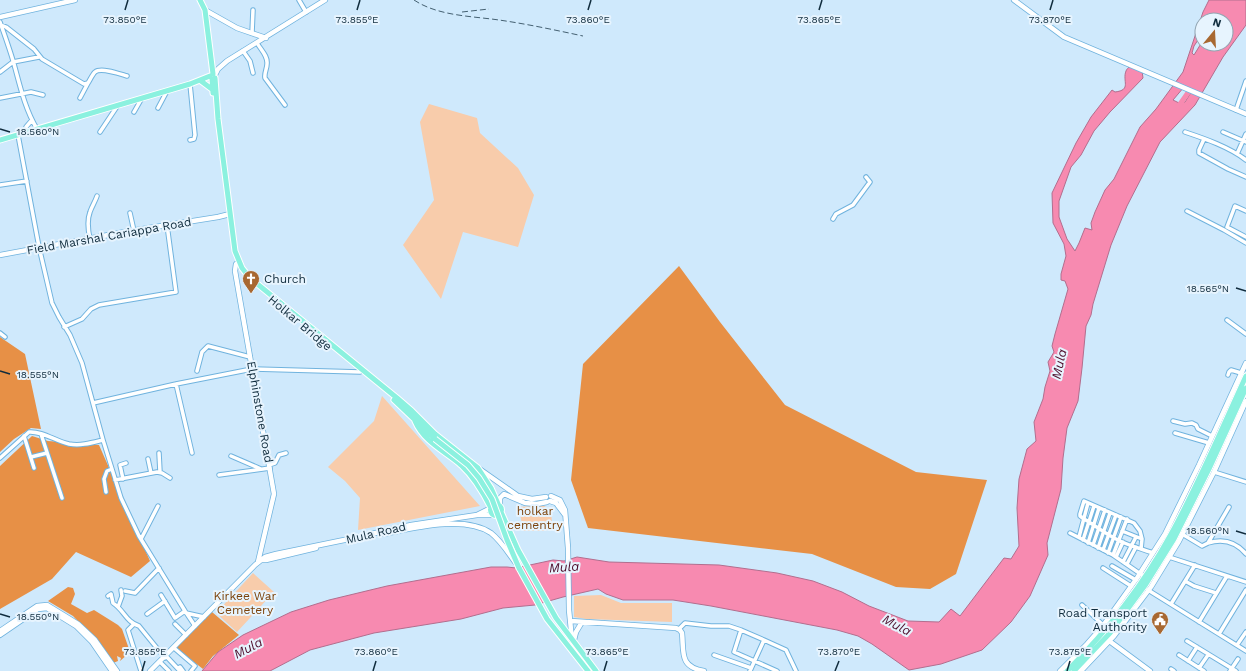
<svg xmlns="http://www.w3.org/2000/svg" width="1246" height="671" viewBox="0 0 1246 671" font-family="'Work Sans',sans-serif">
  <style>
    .green { fill: #f8ccab }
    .forest { fill: #e79046 }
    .water { fill: #f78ab0; stroke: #b26e8e; fill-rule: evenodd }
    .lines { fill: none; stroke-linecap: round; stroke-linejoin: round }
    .river { stroke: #f78ab0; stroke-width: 5 }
    .street-casing { stroke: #70b3de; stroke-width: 5.5 }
    .secondary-casing { stroke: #70b3de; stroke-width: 6 }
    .primary-casing { stroke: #fff; stroke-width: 7 }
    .street { stroke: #fff; stroke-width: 3.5 }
    .secondary { stroke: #fff; stroke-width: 4.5 }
    .primary { stroke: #8bf1df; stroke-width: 5 }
    .rail { stroke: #446071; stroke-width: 1; stroke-dasharray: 6 3; stroke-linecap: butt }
    .primary-bridge-casing { stroke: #fff; stroke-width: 7; stroke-linecap: butt }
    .primary-bridge { stroke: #8bf1df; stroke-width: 5 }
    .ticks { fill: none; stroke: #102c3d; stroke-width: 1.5 }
    .labels { text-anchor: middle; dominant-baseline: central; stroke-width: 4; stroke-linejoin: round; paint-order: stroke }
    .street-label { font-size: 12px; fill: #102c3d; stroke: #e7f4fe }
    .poi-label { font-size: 12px; fill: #102c3d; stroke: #e7f4fe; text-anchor: start }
    .park-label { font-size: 12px; fill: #7c430b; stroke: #e7f4fe }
    .water-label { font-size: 13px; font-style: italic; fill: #4d0b29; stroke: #e7f4fe }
    .ticks-label { font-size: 10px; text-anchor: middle; fill: #102c3d; stroke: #e7f4fe; stroke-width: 4; stroke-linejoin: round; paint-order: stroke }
  </style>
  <rect width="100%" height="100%" fill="#cfe9fc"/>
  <path class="green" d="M429,104L477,118L480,133L518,168L534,195L518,247L463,232L441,299L403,245L434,200L420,122Z
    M382,396L480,506L358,530L360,498L345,481L328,467L374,421Z
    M543,505L551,511L552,523L546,531H523L519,507Z
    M253,573L274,592L237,632L216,613Z
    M601,595L621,603H672V622L586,619L574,617V596Z"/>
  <path class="forest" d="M679,266L720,322L785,405L916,472L987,480L956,574L930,589L896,587L812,554L588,528L571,480L583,364Z
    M0,337L25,354L41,429L31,428L14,439L0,452Z
    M32,436L48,441L99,445L150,561L131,577L76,552L52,579L0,609V466Z
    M68,587L73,588L75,594L71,604L87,613L94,610L118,625L122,629L129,649L128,654L120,661L121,658L117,656L118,661L113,663L103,647L73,616L48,601Z
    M212,612L239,635L213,656L203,669L176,648Z"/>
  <path class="water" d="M1209,0H1246V25L1223,57L1195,105L1160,142L1127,206L1111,245L1093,304L1091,315L1086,326L1082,368L1078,401L1067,428L1063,458L1061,489L1047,543L1048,555L1030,596L1011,622L982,650L941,664L909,670L872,644L858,636L837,630L711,606L673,600H623L606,594L598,589L563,597L535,605L503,608L461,619L374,633L310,650L270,671H202L218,652L243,635L291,612L329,600L387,586L491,567H507L516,568L553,560L564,561L577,557L609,562L719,565L777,573L813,581L842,592L869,606L908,621L939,622L951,609L960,616L1004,558L1011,559L1019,546L1017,508L1019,479L1027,449L1036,441L1034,422L1043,399L1045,387L1050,371L1048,362L1054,352L1052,346L1055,334L1068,289L1065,281L1061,280V274L1066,256L1064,244L1053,223L1052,193L1076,143L1091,117L1112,90L1115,92C1132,90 1122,81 1126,71C1126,70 1129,67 1130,66L1142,71L1143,78L1110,112L1094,131L1081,155L1071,167L1059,201V217L1067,239L1075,251L1079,243L1085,228L1092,230L1091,223L1095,212L1105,190L1114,179L1140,127L1156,109L1183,72L1203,12ZM1202,20H1226V44H1202V42L1194,55L1192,53L1194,46L1202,34ZM1184,87L1190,89V94L1185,102L1179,103L1173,100Z"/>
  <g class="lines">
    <path class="river" d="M1178,107L1192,87"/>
    <defs>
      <path id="street" d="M299,0L306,12
        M0,22C5,36 10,50 14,64C20,86 25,109 37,129
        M1,25L6,27L34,49L42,59L84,84L88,83C90,80 92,75 95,72C101,67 120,74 127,76
        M252,33L253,10
        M257,43C261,50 268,56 267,64C267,69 264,73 265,78L285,105
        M243,51L250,61L253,73
        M0,72L13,62L39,57
        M190,84L195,135L194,139L190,140
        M0,98L31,92L43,95
        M80,98L88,83
        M158,108L167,91
        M1236,110L1246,81
        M134,112L142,98
        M100,132L118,105
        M1185,132C1206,139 1229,147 1246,160
        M1223,132L1246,142
        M25,133L26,127L32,120
        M18,135L39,247L52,303L59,317L70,335L82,363L103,440L121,498L139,536L185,611L195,626
        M1204,139L1199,150V153L1228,169L1246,177
        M1237,154L1246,134
        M0,185L27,181
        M1187,211L1224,230L1246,243
        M1246,211L1235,206L1227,227L1246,237
        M130,213L134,231
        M833,219L836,214L853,205L870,182L866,177
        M90,239C88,230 87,220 90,212C92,206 95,202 97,196
        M1227,320L1246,334
        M64,327L82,319L91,309L99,305L176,292L167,225
        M0,333L5,337
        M197,371L202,352L208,346L250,357
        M1228,375L1229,372L1231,370L1241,373
        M176,384L192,453
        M93,403L176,384L252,369L360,372L362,370
        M1173,421L1185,424L1192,423L1196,425L1198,429L1212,436
        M1175,433L1209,443
        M41,434L62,498
        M24,436L34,468
        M159,453L160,472
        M231,456L261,469
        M31,457L47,453
        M0,458L29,432C43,431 55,441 69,444C81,446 91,443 103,440
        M148,459L151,473
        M269,465L275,463L279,455L286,453
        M1214,472L1246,482
        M219,475L270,468
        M123,479L120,465L126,463
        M115,480L157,472L162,473L170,478
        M106,492L104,479L107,471L112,469
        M1122,531L1142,539
        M1070,533L1113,555L1142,575
        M1182,534L1202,546L1208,543L1229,507
        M1079,537L1088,503
        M141,539L158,506
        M1083,540L1094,506
        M1088,543L1099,508
        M1208,543C1224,538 1236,542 1246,554
        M1093,545L1105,510
        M1098,548L1110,513
        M1141,549L1142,539L1140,531L1134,523L1084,501L1080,514V516L1084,519C1096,526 1107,535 1120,541C1130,546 1142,549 1153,553
        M1103,550L1116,515
        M1108,553L1121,517
        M1113,555L1127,519
        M1116,557L1123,542
        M1169,557L1246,582
        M1123,562L1136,537
        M1127,564L1136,547
        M1112,566L1136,580
        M1103,568L1131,586
        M1185,581L1194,586L1216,593
        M1148,590L1246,651
        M125,591L135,593L159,568
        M161,595L175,618L185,611
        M108,596L111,594L113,603C124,610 126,622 139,626L165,658
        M1171,604L1195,565
        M1082,605L1103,625
        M118,607L122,596L121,590
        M186,613L204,617
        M147,614L165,601
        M1199,622L1227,576
        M175,624L186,635
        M133,625L128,630L141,671
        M679,629L685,623L711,626H729L741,630L764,640
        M741,630L734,652L777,671
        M1219,634L1246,590
        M1187,641L1236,671
        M1237,645L1246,632
        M174,648L195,666L191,671
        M714,655L751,668
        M1179,655L1204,671
        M166,656L180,671
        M1188,661L1197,647
        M160,662L169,671
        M180,667L183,671
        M1199,668L1208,655
        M1171,669L1174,671
        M750,671L764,640L786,650L796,671
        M1230,671L1238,659"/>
      <path id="secondary" d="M1014,0L1064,37L1246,114
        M205,10L237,28L266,38
        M0,17L75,0
        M215,75L218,69L227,61L325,0
        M0,255L130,231L218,217L230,214
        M239,262L236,264L235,271L274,494L258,562
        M478,468L518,496L532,499L546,497
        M551,496L560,500L565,510L568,548L569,610L572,640
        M550,501L556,503L565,515
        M500,507V498L504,494L525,503L537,504L547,502
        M478,515H493
        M384,534C414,528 464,515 491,533C501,541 507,551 515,562
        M261,560H266L316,548
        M571,621L676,628L680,630L682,633C684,652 679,667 704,671
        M0,631L37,606L47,605L78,624L95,640L117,671
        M0,635L38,609L47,608L76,626L92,642L112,671
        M574,640L576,632L582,622
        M1108,640L1150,671
        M150,671L255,565L265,557L276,554L349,539L411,525L477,515L491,508
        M1060,671L1087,644L1102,627L1137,578L1165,534L1199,465L1246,363
        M1081,671L1114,636L1151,587L1179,541L1214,472L1246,401"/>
      <path id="primary" d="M200,0L205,10L213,74
        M215,78L218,119L235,251L242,268L250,278L397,398L412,411L435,434L478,468L491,488L499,506
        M212,79L213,93
        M201,81L213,90
        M0,140L190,84L210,76
        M394,400L435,439
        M415,421C424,442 445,451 461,465C474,477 483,492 491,508
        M490.5 510a5.5 5.5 0 1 1 11 0a5.5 5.5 0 1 1-11 0Z
        M501,512L518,550L556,618L596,671
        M519,568L547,619L588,671
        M1067,671C1107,631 1143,585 1170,536C1199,484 1221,430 1246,376
        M1074,671L1110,633L1146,584L1174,539L1209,469L1246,388"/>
    </defs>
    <use href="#street" class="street-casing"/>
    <use href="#secondary" class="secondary-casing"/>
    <use href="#primary" class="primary-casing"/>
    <use href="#street" class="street"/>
    <use href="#secondary" class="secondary"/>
    <use href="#primary" class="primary"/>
    <path class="rail" d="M414,0C438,16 471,16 499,20C527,24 555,30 583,36
      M462,12L489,9"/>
    <defs>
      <path id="primary-bridge" d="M435,439L468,465L479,478L492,499L507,540L519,568"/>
    </defs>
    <use href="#primary-bridge" class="primary-bridge-casing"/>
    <use href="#primary-bridge" class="primary-bridge"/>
  </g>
  <path class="ticks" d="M125,10L128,0M357,10L360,0M588,10L591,0M819,10L822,0M1050,10L1053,0M0,129L10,132M1236,288L1246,291M0,371L10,374M1236,531L1246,534M0,614L10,617M142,671L145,661M373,671L376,661M604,671L607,661M835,671L839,661M1067,671L1070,661"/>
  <defs>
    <symbol id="church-pin" viewBox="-11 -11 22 30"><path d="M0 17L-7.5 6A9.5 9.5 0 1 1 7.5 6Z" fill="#a86831" stroke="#e7f4fe"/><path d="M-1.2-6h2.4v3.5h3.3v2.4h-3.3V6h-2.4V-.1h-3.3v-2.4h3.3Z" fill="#fff"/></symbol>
    <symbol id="civic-pin" viewBox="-11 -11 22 30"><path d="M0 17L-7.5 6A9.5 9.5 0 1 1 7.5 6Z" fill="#a86831" stroke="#e7f4fe"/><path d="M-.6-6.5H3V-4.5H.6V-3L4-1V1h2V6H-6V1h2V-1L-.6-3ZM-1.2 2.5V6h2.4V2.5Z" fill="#fff"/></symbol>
  </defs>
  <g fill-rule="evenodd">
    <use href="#church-pin" x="241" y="269" width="20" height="27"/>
    <use href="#civic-pin" x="1150" y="610" width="20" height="27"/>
  </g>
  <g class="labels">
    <g class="street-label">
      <text transform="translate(109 236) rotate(-10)">Field Marshal Cariappa Road</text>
      <text transform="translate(300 323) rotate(40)">Holkar Bridge</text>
      <text transform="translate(260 412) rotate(80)">Elphinstone Road</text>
      <text transform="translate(376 533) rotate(-13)">Mula Road</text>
    </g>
    <g class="poi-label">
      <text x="264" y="279">Church</text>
      <text x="1147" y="613" text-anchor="end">Road Transport<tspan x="1147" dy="14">Authority</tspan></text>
    </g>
    <g class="park-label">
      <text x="535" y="511">holkar<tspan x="535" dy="14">cementry</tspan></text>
      <text x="245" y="596">Kirkee War<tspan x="245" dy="14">Cemetery</tspan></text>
    </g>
    <g class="water-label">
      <text transform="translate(1059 364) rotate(-78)">Mula</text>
      <text transform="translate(564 567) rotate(-4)">Mula</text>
      <text transform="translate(897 625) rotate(28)">Mula</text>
      <text transform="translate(248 648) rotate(-28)">Mula</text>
    </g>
  </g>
  <g class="ticks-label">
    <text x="125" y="23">73.850°E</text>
    <text x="357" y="23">73.855°E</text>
    <text x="588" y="23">73.860°E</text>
    <text x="819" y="23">73.865°E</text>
    <text x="1050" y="23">73.870°E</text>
    <text x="38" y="135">18.560°N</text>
    <text x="1208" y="292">18.565°N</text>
    <text x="38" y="378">18.555°N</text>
    <text x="1208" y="534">18.560°N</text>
    <text x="38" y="620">18.550°N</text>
    <text x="145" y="655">73.855°E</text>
    <text x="376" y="655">73.860°E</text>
    <text x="607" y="655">73.865°E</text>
    <text x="839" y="655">73.870°E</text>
    <text x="1070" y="655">73.875°E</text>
  </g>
  <g transform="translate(1214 32) rotate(18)"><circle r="19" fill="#e7f4fe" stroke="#91a4b1"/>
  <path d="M0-3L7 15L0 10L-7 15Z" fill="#a86831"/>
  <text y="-6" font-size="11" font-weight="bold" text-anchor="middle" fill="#102c3d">N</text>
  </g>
</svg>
